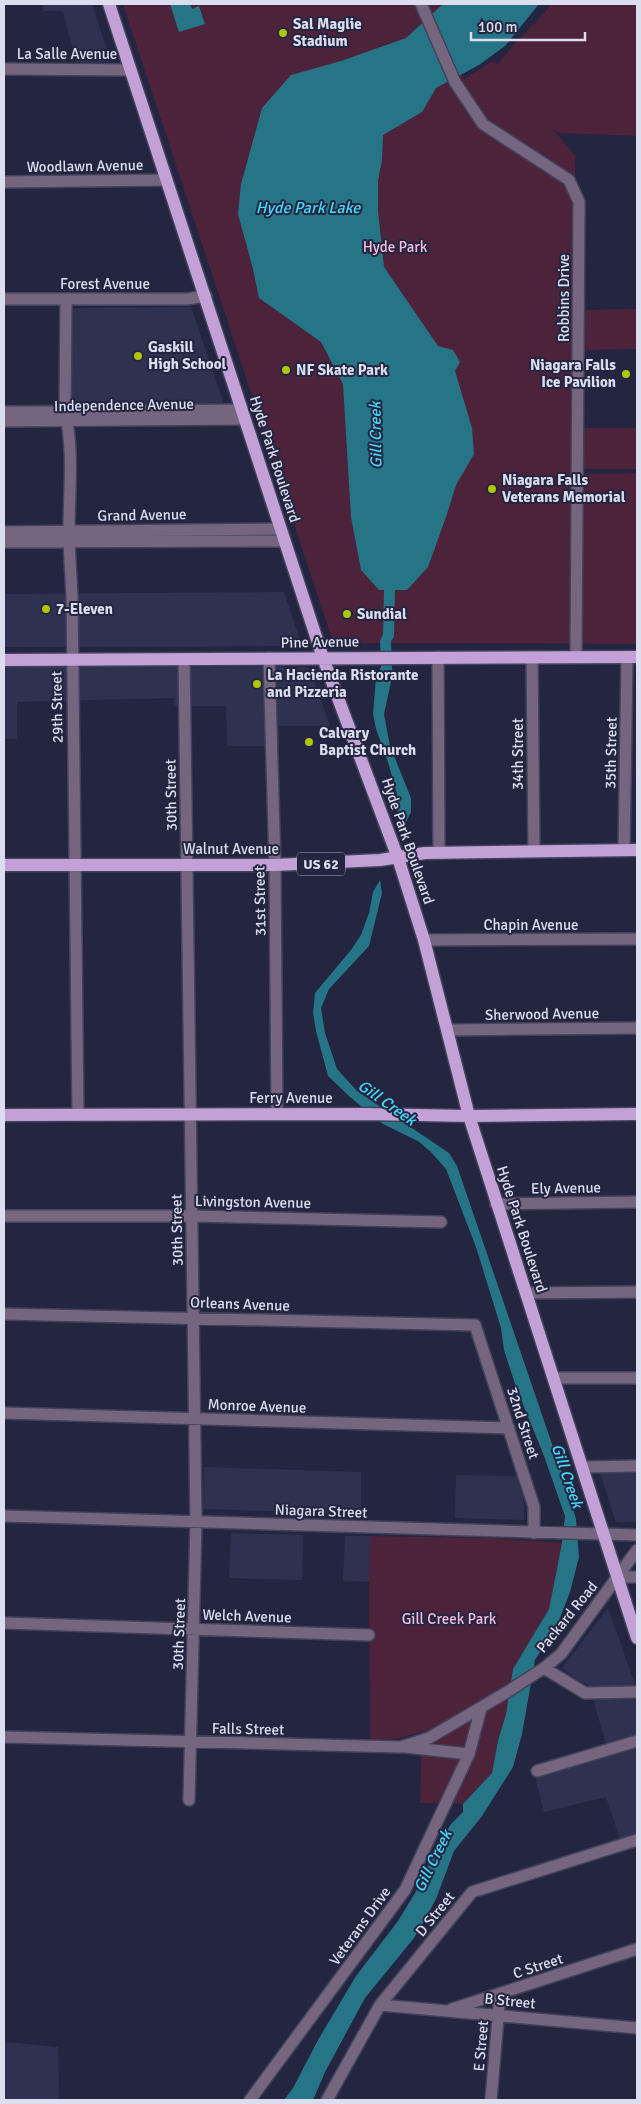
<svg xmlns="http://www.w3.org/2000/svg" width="641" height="2104" viewBox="0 0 641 2104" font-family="Signika,sans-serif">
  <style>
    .built { fill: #2f3151 }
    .green { fill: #4d223b }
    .water { fill: #257587 }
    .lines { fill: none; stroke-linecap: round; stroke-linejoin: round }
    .minor-casing { stroke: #41435c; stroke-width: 14 }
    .major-casing { stroke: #41435c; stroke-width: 15 }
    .minor { stroke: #75657f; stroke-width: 11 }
    .major { stroke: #c3a1d7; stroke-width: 12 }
    .poi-dot { fill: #afc506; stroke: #242540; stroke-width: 2 }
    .labels { text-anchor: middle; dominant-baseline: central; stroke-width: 4; stroke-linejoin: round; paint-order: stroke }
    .shield { fill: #242540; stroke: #a5a6bb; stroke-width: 1 }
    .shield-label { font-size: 14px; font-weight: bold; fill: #dcdef0 }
    .poi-label { font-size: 15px; font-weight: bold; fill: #dcdef0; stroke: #242540; text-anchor: start }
    .street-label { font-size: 15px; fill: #dcdef0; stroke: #242540 }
    .park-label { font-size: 15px; fill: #f9bedd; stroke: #242540 }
    .water-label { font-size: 16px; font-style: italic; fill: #43d9f9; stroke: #242540 }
  </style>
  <rect width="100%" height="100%" fill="#242540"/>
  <path class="built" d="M43,4H92L111,62H76L63,11H43Z
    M191,307L224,404L67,405V308Z
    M284,592L301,643L299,646L4,647V594Z
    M4,667H306L310,669L330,726H279V746H227L226,706H175L174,698L17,702V739H4Z
    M204,1467L361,1472V1514L203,1509Z
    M600,1473H637V1522H616Z
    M456,1475L517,1476L524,1501V1520L455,1518Z
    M231,1533L303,1535L302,1580L229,1578Z
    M345,1536H370L369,1582L343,1581Z
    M608,1608L637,1690V1847L624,1851L606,1797L544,1812L533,1768L606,1744L589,1685L578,1680L562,1668Z
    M4,2042L58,2047L59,2100H4Z"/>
  <path class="green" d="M123,4H449L437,21L464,79L494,60L497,65L517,41L548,9L549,4H637V136L559,133L551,127L575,155V474L637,473V644L337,643L332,639Z
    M637,309V349L585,350V310Z
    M584,428H637V469H584Z
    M370,1536L492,1538L562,1543L549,1609L513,1669L506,1714L498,1741L492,1773L463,1804L420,1803L422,1732L396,1739H370L369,1582Z"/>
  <path class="water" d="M170,4H190L192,9L199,6L205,24L179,32Z
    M443,4H539L505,46L479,65L436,88L422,112L383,135L382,160L378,181V211L384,267L438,346L453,350L460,362L455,371L472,428L474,454L456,485L446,517L428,567L407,590H395L394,637L391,641L392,668L393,673L384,714L390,746L411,798V812L402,830L398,816L397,794L388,762L376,729L373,714L376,677L381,667L380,641L383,634L384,590H379L361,570L351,517L343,384L321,342L259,298L253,269L238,214L241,184L262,108L291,75L341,61L406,38Z
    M380,880L382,893L369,946L329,989L321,1008L325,1033L337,1069L357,1091L449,1153L457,1166L564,1479L576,1519L579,1557L570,1592L558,1623L535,1660L522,1734L513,1767L482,1816L454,1851L436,1899L423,1923L414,1938L365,1998L325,2072L313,2100H284L293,2088L318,2040L356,1976L398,1921L418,1888L439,1843L451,1824L463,1812V1804L492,1773L498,1741L506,1714L513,1669L549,1609L562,1543L565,1516L544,1456L516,1387L504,1350L501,1328L476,1247L446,1169L431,1152L418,1141L383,1124L350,1097L328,1076L316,1031L313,1013L315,993L351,950L361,935L369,913L373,892Z"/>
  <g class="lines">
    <defs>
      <path id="minor" d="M421,4L455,82L483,124L569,180L579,202L576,657
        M4,69L131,70
        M4,182L167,180
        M4,299H187L206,296
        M66,299L65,412C74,450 69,492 69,531C69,553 71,574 72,596L78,1115
        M4,412L242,410
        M4,421L245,419
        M4,532L280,529
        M4,542L284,541
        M438,657L439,853
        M532,657L534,851
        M269,658L275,865L277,1114
        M184,659L196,1522L189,1800
        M624,850L627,657
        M424,940L637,939
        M448,1030L637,1028
        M496,1204L637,1202
        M4,1216H192L441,1222
        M526,1293L637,1292
        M4,1314L475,1325L534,1507V1533
        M553,1378H637
        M4,1413L509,1428
        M582,1467L637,1466
        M4,1516L637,1535
        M617,1577H637
        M4,1623L369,1635
        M544,1668L585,1693L637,1692
        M4,1737L401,1747L429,1738L507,1692L544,1668L561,1654L637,1550
        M405,1747L469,1754
        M537,1771L637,1741
        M380,2005L637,2028
        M452,2009L637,1949
        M250,2100L405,1890L469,1754L481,1708
        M327,2100L380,2005L472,1892L637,1840
        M491,2100L500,1994"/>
      <path id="major" d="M109,4L323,658L398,858L424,940L469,1116L637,1638
        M4,660L637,657
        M4,865H275L380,860L425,853L637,850
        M4,1115L366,1114L469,1116L637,1114"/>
    </defs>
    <use href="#minor" class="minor-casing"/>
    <use href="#major" class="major-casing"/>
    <use href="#minor" class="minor"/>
    <use href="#major" class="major"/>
  </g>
  <g class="poi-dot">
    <circle cx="283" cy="33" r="5"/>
    <circle cx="138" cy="356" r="5"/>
    <circle cx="286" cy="370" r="5"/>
    <circle cx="626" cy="374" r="5"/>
    <circle cx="492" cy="489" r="5"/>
    <circle cx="46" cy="609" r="5"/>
    <circle cx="347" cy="614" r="5"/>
    <circle cx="257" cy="684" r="5"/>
    <circle cx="309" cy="742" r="5"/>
  </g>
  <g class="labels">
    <rect class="shield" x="297" y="852.5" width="48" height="23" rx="4"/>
    <g class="shield-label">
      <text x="321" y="864">US 62</text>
    </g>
    <g class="poi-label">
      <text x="293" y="24">Sal Maglie<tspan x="293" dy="17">Stadium</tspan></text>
      <text x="148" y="347">Gaskill<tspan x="148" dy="17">High School</tspan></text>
      <text x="616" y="365" text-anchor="end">Niagara Falls<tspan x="616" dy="17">Ice Pavilion</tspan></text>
      <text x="296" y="370">NF Skate Park</text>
      <text x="502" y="480">Niagara Falls<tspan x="502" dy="17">Veterans Memorial</tspan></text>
      <text x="56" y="609">7-Eleven</text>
      <text x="357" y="614">Sundial</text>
      <text x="267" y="675">La Hacienda Ristorante<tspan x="267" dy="17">and Pizzeria</tspan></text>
      <text x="319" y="733">Calvary<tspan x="319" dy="17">Baptist Church</tspan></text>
    </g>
    <g class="street-label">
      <text x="67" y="54">La Salle Avenue</text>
      <text transform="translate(85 166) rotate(-1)">Woodlawn Avenue</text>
      <text x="105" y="284">Forest Avenue</text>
      <text transform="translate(564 298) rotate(-90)">Robbins Drive</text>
      <text transform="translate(124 405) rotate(-1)">Independence Avenue</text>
      <text transform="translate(275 459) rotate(72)">Hyde Park Boulevard</text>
      <text transform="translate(142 515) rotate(-1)">Grand Avenue</text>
      <text transform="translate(320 642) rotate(-1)">Pine Avenue</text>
      <text transform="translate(57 707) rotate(-91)">29th Street</text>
      <text transform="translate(611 753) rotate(-89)">35th Street</text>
      <text transform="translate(518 754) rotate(-90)">34th Street</text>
      <text transform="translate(171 795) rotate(-91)">30th Street</text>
      <text transform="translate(408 841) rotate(71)">Hyde Park Boulevard</text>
      <text x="231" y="849">Walnut Avenue</text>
      <text transform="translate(260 901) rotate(-91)">31st Street</text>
      <text x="531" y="925">Chapin Avenue</text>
      <text transform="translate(542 1014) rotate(-1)">Sherwood Avenue</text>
      <text x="291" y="1098">Ferry Avenue</text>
      <text transform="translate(566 1188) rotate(-1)">Ely Avenue</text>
      <text transform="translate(253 1202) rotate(1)">Livingston Avenue</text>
      <text transform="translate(522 1229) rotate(72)">Hyde Park Boulevard</text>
      <text transform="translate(177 1230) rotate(-91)">30th Street</text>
      <text transform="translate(240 1304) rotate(2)">Orleans Avenue</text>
      <text transform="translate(257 1406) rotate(2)">Monroe Avenue</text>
      <text transform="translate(523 1423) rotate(72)">32nd Street</text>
      <text transform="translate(321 1511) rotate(2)">Niagara Street</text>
      <text transform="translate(247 1616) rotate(2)">Welch Avenue</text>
      <text transform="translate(567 1617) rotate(-51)">Packard Road</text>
      <text transform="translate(179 1634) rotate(-88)">30th Street</text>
      <text transform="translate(248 1729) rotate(1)">Falls Street</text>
      <text transform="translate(435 1914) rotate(-51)">D Street</text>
      <text transform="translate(360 1926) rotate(-54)">Veterans Drive</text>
      <text transform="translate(538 1966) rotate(-18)">C Street</text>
      <text transform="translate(510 2001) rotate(6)">B Street</text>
      <text transform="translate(481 2046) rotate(-85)">E Street</text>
    </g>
    <g class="park-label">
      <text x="395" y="247">Hyde Park</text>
      <text x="449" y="1619">Gill Creek Park</text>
    </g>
    <g class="water-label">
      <text x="308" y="208">Hyde Park Lake</text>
      <text transform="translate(376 435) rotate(-91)">Gill Creek</text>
      <text transform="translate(387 1103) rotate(35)">Gill Creek</text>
      <text transform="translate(567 1476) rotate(71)">Gill Creek</text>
      <text transform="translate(433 1861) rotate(-64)">Gill Creek</text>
    </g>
  </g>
  <rect width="641" height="2104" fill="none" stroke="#dcdef0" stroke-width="10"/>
  <path d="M471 32v8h114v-8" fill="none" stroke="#dcdef0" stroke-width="2.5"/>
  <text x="478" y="32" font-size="15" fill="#dcdef0" stroke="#242540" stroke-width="4" paint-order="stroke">100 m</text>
</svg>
